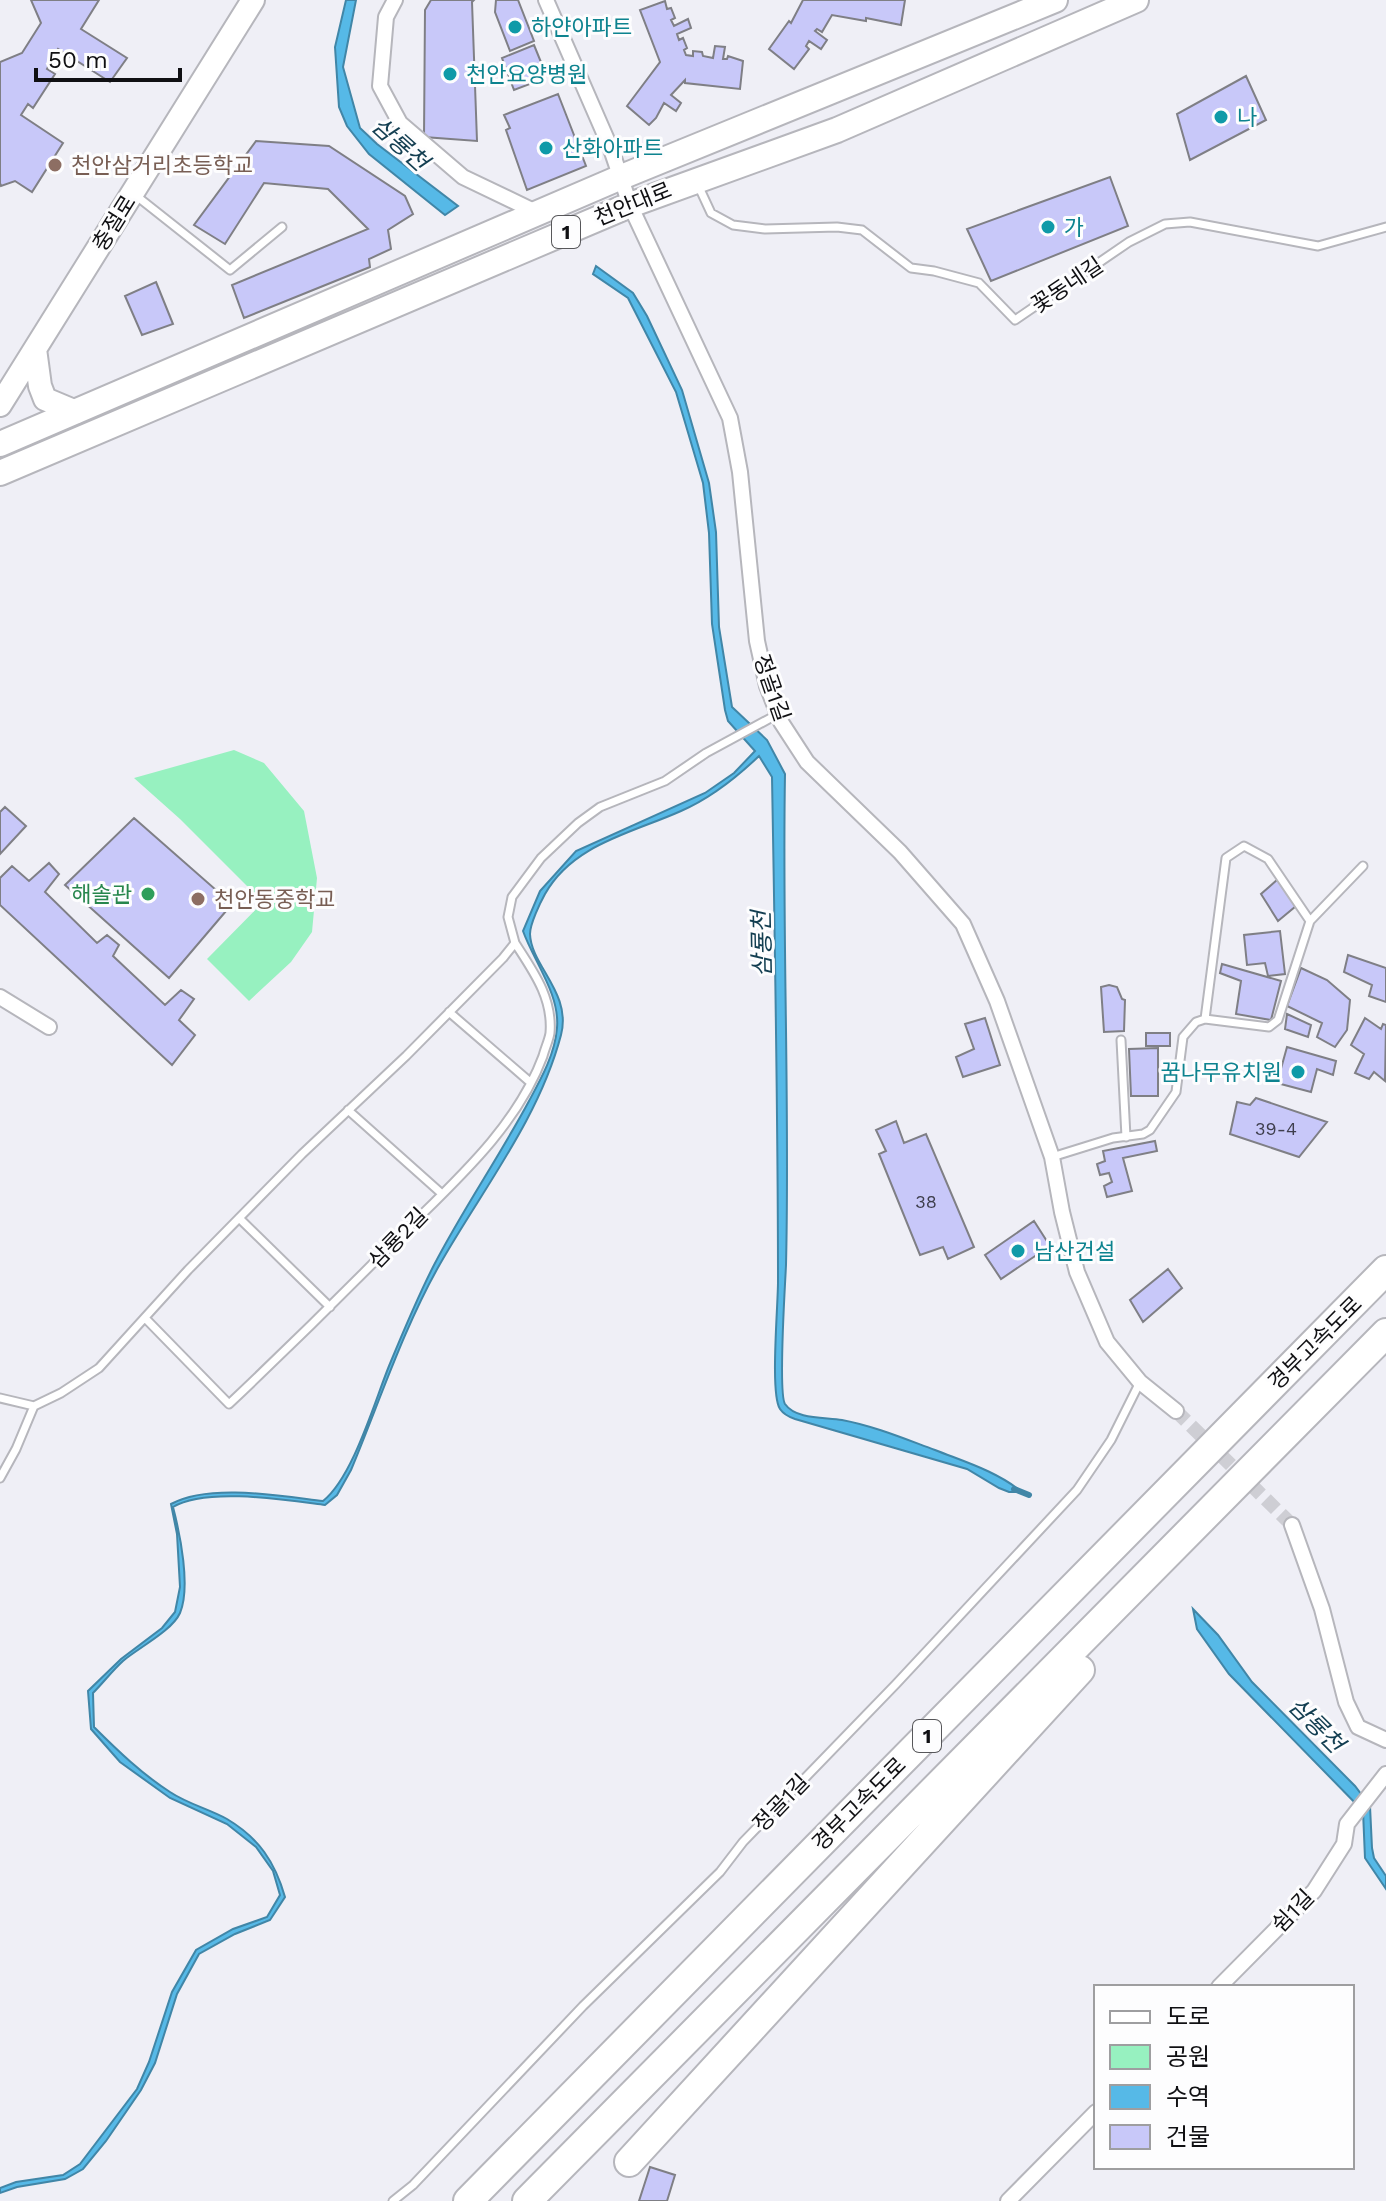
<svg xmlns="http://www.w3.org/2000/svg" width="1386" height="2201" viewBox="0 0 1386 2201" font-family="'Work Sans','Noto Sans KR',sans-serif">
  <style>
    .green { fill: #97f1c0 }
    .water { fill: #56b9e7; stroke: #4186a7; stroke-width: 2 }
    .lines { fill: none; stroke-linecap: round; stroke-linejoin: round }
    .stream { stroke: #4186a7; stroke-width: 6 }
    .building { fill: #c8c8f9; stroke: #7f7f85; stroke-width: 2 }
    .street-tunnel { stroke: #ceced4; stroke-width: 14; stroke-dasharray: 14 7; stroke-linecap: butt }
    .lane-casing { stroke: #b6b6bc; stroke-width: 11 }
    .street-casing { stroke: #b6b6bc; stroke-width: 18 }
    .secondary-casing { stroke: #b6b6bc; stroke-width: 26 }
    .primary-casing { stroke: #b6b6bc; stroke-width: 28 }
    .highway-casing { stroke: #b6b6bc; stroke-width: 32 }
    .lane { stroke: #fff; stroke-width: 7 }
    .street { stroke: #fff; stroke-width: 14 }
    .secondary { stroke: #fff; stroke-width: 22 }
    .primary { stroke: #fff; stroke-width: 24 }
    .highway { stroke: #fff; stroke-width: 28 }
    .culture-dot { fill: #0f9aa8; stroke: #fdfdfe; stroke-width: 3 }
    .education-dot { fill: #8d6e63; stroke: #fdfdfe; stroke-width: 3 }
    .leisure-dot { fill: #2e9e5b; stroke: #fdfdfe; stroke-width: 3 }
    .labels { text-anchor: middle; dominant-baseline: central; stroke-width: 6; stroke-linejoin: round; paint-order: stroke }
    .number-label { font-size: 18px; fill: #3e3e4c }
    .shield { fill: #fdfdfe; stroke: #57575a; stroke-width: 2 }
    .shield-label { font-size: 20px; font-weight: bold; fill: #101013 }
    .culture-label { font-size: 22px; fill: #0d838f; stroke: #fdfdfe; text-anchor: start }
    .education-label { font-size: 22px; fill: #785e54; stroke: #fdfdfe; text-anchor: start }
    .street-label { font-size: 22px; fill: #101013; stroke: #fdfdfe }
    .leisure-label { font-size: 22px; fill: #27864d; stroke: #fdfdfe; text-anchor: end }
    .water-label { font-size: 24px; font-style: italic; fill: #133e51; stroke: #fdfdfe }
  </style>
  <rect width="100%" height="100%" fill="#efeff6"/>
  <path class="green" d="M234,750L264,763L304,811L317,878L312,932L291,962L249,1001L207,959L263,902L180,819L134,778Z"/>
  <path class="water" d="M346,0H356L343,67L360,128L377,144L458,206L445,215L369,154L347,126L339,107L335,47Z
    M596,266L633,293L647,316L682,390L709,483L716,532L719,627L732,707L767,740L785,774C782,938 790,1102 786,1265C785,1287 778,1393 785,1404C796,1420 826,1417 842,1420C874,1426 905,1439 935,1450C965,1462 996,1471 1022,1492H1009L999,1488L967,1469L795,1419C789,1417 784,1415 780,1409C770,1394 778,1307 778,1282C778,1114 775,945 772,777L759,756C736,778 711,798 681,811C632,833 573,844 545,894C540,903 530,924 530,934C531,966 572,993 561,1035C539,1119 482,1190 440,1264C404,1327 379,1403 351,1470L337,1495L325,1505C286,1500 206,1487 173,1507C180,1534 191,1587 180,1613C172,1631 138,1648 123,1661C112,1671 103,1683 93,1693L94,1727C118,1751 142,1774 170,1792C188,1804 209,1809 227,1819C259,1838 275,1862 285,1897L270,1920L235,1934L199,1954L177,1994L155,2063L141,2090L106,2141L83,2169L65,2179L17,2187L0,2193V2188L16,2182L63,2175L80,2164L137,2089L149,2062L172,1992L196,1950L233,1929L267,1917L280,1895L273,1871L256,1847L227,1824L170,1798L120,1762L91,1729L88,1691L121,1659L162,1628L175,1612L180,1587L177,1534L171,1504C209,1483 281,1496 323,1501C353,1477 374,1403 389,1366C403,1332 417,1298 434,1265C463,1209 499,1157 529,1101C541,1079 555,1054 557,1028C560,994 534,962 523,931L540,891L576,851L705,793L734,773L755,751L728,721L725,710L712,624L709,533L703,483L676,392L628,298L593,274Z
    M1193,1609L1218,1635L1252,1682L1355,1786L1370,1806L1372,1848L1374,1858L1386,1876V1889L1365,1858L1363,1811L1229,1674L1197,1629Z"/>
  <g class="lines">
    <path class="stream" d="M1014,1489L1029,1495"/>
  </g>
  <path class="building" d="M31,0H99L81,29L127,58L110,82L58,49L47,69L55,74L33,108L28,104L21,115L63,143L32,192L15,181L1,186L0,183V62L22,53L41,23Z
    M431,0H474L472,2L477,141L424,137L425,10Z
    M496,0H518L534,41L510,51L495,12Z
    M803,0H905L901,25L866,18V21L832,15L822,32L817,29L815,31L827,40L821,49L809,41L806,46L809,49L794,69L769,49L789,21L791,23Z
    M665,1L667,9L671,8L675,18L671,20L674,26L688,19L691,28L677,34L679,40L683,38L687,48L684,50L686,55L693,56V51L702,52L703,56L713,58L715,46L725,47L723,59H727L728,56L743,61L740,89L685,83V80L671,95L681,103L676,111L664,103L656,118L649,125L627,106L660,62L640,10Z
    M534,45L545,72L541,74L543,79L514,90L502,58Z
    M1246,76L1266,120L1190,160L1177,114Z
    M558,94L586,166L527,190L506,130L510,128L504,115Z
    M256,141L329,146L405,196L413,214L388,230L391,249L369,259L370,267L244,318L232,285L368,229L328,189L264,183L225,244L194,225Z
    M1110,177L1128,226L991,281L967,229Z
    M156,282L173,324L142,335L125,296Z
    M5,807L26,826L0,854V812Z
    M134,818L232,904L169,978L65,885Z
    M49,863L59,874L45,892L97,943L107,935L119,945L113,956L165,1005L181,990L194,999L179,1020L195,1035L172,1065L0,905V878L12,866L29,881Z
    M1278,879L1296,906L1278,921L1261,894Z
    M1280,931L1285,974L1268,976L1265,963L1247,965L1244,935Z
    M1348,955L1386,968V1002L1369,996L1372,985L1344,972Z
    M1222,964L1281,981L1271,1020L1236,1014L1241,981L1220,973Z
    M1301,968L1327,980L1350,1000L1347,1030L1335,1047L1317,1037L1322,1023L1287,1006Z
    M1109,985L1117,987L1122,999L1125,1000L1124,1031L1104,1032L1101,987Z
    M1287,1014L1311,1025L1308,1037L1285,1029Z
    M985,1018L1000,1065L963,1077L956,1057L974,1049L965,1024Z
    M1365,1018L1381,1029L1383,1024L1386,1025L1385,1081L1374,1072L1369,1079L1355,1073L1364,1054L1351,1045Z
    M1146,1033H1170V1046H1146Z
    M1287,1047L1336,1061L1333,1075L1317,1069L1311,1092L1277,1083Z
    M1158,1048V1096H1131L1129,1049Z
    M1256,1098L1327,1122L1299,1157L1230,1134L1237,1102L1250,1105Z
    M896,1121L904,1143L926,1134L974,1247L948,1259L943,1247L920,1255L879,1154L886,1151L876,1130Z
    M1155,1141L1157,1151L1123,1158L1132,1191L1107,1197L1104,1186L1112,1182L1109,1173L1100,1175L1097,1164L1105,1161L1103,1151Z
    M1034,1221L1050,1246L1001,1279L985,1255Z
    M1168,1269L1182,1288L1143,1322L1130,1300Z
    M650,2167L675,2175L667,2201H639Z"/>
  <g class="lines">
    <path class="street-tunnel" d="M1176,1411L1292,1525"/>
    <defs>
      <path id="lane" d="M698,185L711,213L733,225L765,229L837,227L862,230L911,268L934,271L979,283L1015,320L1129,242L1165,224L1190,222L1318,246L1386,227
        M134,194L230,270L282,227
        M449,1012L530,1082
        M1205,1019L1226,858L1244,846L1268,859L1310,921
        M1121,1040L1126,1137
        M348,1110L441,1193
        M1052,1157L1113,1138L1143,1134L1150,1130L1176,1092L1183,1037L1196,1022L1205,1019L1269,1027L1278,1020L1310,921L1363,866
        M239,1218L330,1307
        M145,1318L229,1404C284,1352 338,1299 391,1245C446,1189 515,1132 543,1056C545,1048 549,1040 550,1033C553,998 533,971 515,943
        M0,1398L34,1406L61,1393L99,1368L188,1270L302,1154L406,1056L503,958L515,943L508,917L512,897L541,858L578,823L600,807L665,781L706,753L778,714
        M0,1478L16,1449L34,1406
        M393,2201L413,2185L583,2006L720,1872L743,1842L896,1684L1077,1490L1111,1440L1140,1382"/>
      <path id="street" d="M395,0L386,17L380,86L400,123L463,177L538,213
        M546,0L611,149L630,205L730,418L740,472L757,641L767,686L781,722L807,762L900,852L963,924L997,1001L1052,1157L1062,1212L1077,1272L1107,1342L1140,1382L1176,1411
        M0,997L49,1027
        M1292,1525L1322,1609L1346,1702L1358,1727L1386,1740
        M1219,1987L1314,1891L1344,1844L1347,1824L1386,1774
        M1008,2201L1096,2112"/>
      <path id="secondary" d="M35,349L40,386L45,399L76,412
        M0,405L253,0"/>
      <path id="primary" d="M0,444L619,178L1055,0
        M0,473L630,205L837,130L1136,0"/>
      <path id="highway" d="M629,2162L1080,1670
        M468,2201L1386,1270
        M527,2201L1386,1333"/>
    </defs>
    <use href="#lane" class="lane-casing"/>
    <use href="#street" class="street-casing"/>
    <use href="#secondary" class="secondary-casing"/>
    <use href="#primary" class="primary-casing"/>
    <use href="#highway" class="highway-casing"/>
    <use href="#lane" class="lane"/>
    <use href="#street" class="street"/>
    <use href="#secondary" class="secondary"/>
    <use href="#primary" class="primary"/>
    <use href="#highway" class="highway"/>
  </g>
  <g class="culture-dot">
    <circle cx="515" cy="27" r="8"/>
    <circle cx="450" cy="74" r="8"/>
    <circle cx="1221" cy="117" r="8"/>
    <circle cx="546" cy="148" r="8"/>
    <circle cx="1048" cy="227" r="8"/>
    <circle cx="1298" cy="1072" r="8"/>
    <circle cx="1018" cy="1251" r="8"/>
  </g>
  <g class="education-dot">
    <circle cx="55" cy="165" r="8"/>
    <circle cx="198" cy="899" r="8"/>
  </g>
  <circle class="leisure-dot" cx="148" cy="894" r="8"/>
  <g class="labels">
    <g class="number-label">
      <text x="1276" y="1128">39-4</text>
      <text x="926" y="1201">38</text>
    </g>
    <g class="shield">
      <rect x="552" y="216" width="28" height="32" rx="6"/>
      <rect x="913" y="1720" width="28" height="32" rx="6"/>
    </g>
    <g class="shield-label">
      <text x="566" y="232">1</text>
      <text x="927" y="1736">1</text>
    </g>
    <g class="culture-label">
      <text x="531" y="27">하얀아파트</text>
      <text x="466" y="74">천안요양병원</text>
      <text x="1237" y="117">나</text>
      <text x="562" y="148">산화아파트</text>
      <text x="1064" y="227">가</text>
      <text x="1282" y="1072" text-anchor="end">꿈나무유치원</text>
      <text x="1034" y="1251">남산건설</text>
    </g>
    <g class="education-label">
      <text x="71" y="165">천안삼거리초등학교</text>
      <text x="214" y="899">천안동중학교</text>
    </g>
    <g class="street-label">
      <text transform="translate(633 204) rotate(-22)">천안대로</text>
      <text transform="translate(114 223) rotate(-58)">충절로</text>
      <text transform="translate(1067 285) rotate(-34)">꽃동네길</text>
      <text transform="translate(772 688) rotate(71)">정골1길</text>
      <text transform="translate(398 1238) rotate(-46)">삼룡2길</text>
      <text transform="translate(1315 1343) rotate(-45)">경부고속도로</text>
      <text transform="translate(781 1803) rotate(-46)">정골1길</text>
      <text transform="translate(859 1804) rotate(-45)">경부고속도로</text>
      <text transform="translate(1293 1911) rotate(-46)">쉼1길</text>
    </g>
    <g class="leisure-label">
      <text x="132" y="894">해솔관</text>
    </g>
    <g class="water-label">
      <text transform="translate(400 144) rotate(42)">삼룡천</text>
      <text transform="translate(762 944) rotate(-91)">삼룡천</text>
      <text transform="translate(1316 1725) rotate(45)">삼룡천</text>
    </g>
  </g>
  <rect x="1094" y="1985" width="260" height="184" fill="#fdfdfe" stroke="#9e9ea0" stroke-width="2"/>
  <rect x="1110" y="2011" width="40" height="12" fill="#ffffff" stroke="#9e9ea0" stroke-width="2"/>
  <text x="1166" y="2025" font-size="24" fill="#101013">도로</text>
  <rect x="1110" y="2045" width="40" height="24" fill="#97f1c0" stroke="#9e9ea0" stroke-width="2"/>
  <text x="1166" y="2065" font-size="24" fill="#101013">공원</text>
  <rect x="1110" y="2085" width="40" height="24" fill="#56b9e7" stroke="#9e9ea0" stroke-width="2"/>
  <text x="1166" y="2105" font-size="24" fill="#101013">수역</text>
  <rect x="1110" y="2125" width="40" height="24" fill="#c8c8f9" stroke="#9e9ea0" stroke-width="2"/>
  <text x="1166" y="2145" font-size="24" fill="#101013">건물</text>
  <path d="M36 68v12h144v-12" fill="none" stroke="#101013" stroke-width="4"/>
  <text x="48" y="68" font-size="24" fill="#101013" stroke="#fdfdfe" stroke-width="6" paint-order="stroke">50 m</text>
</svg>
